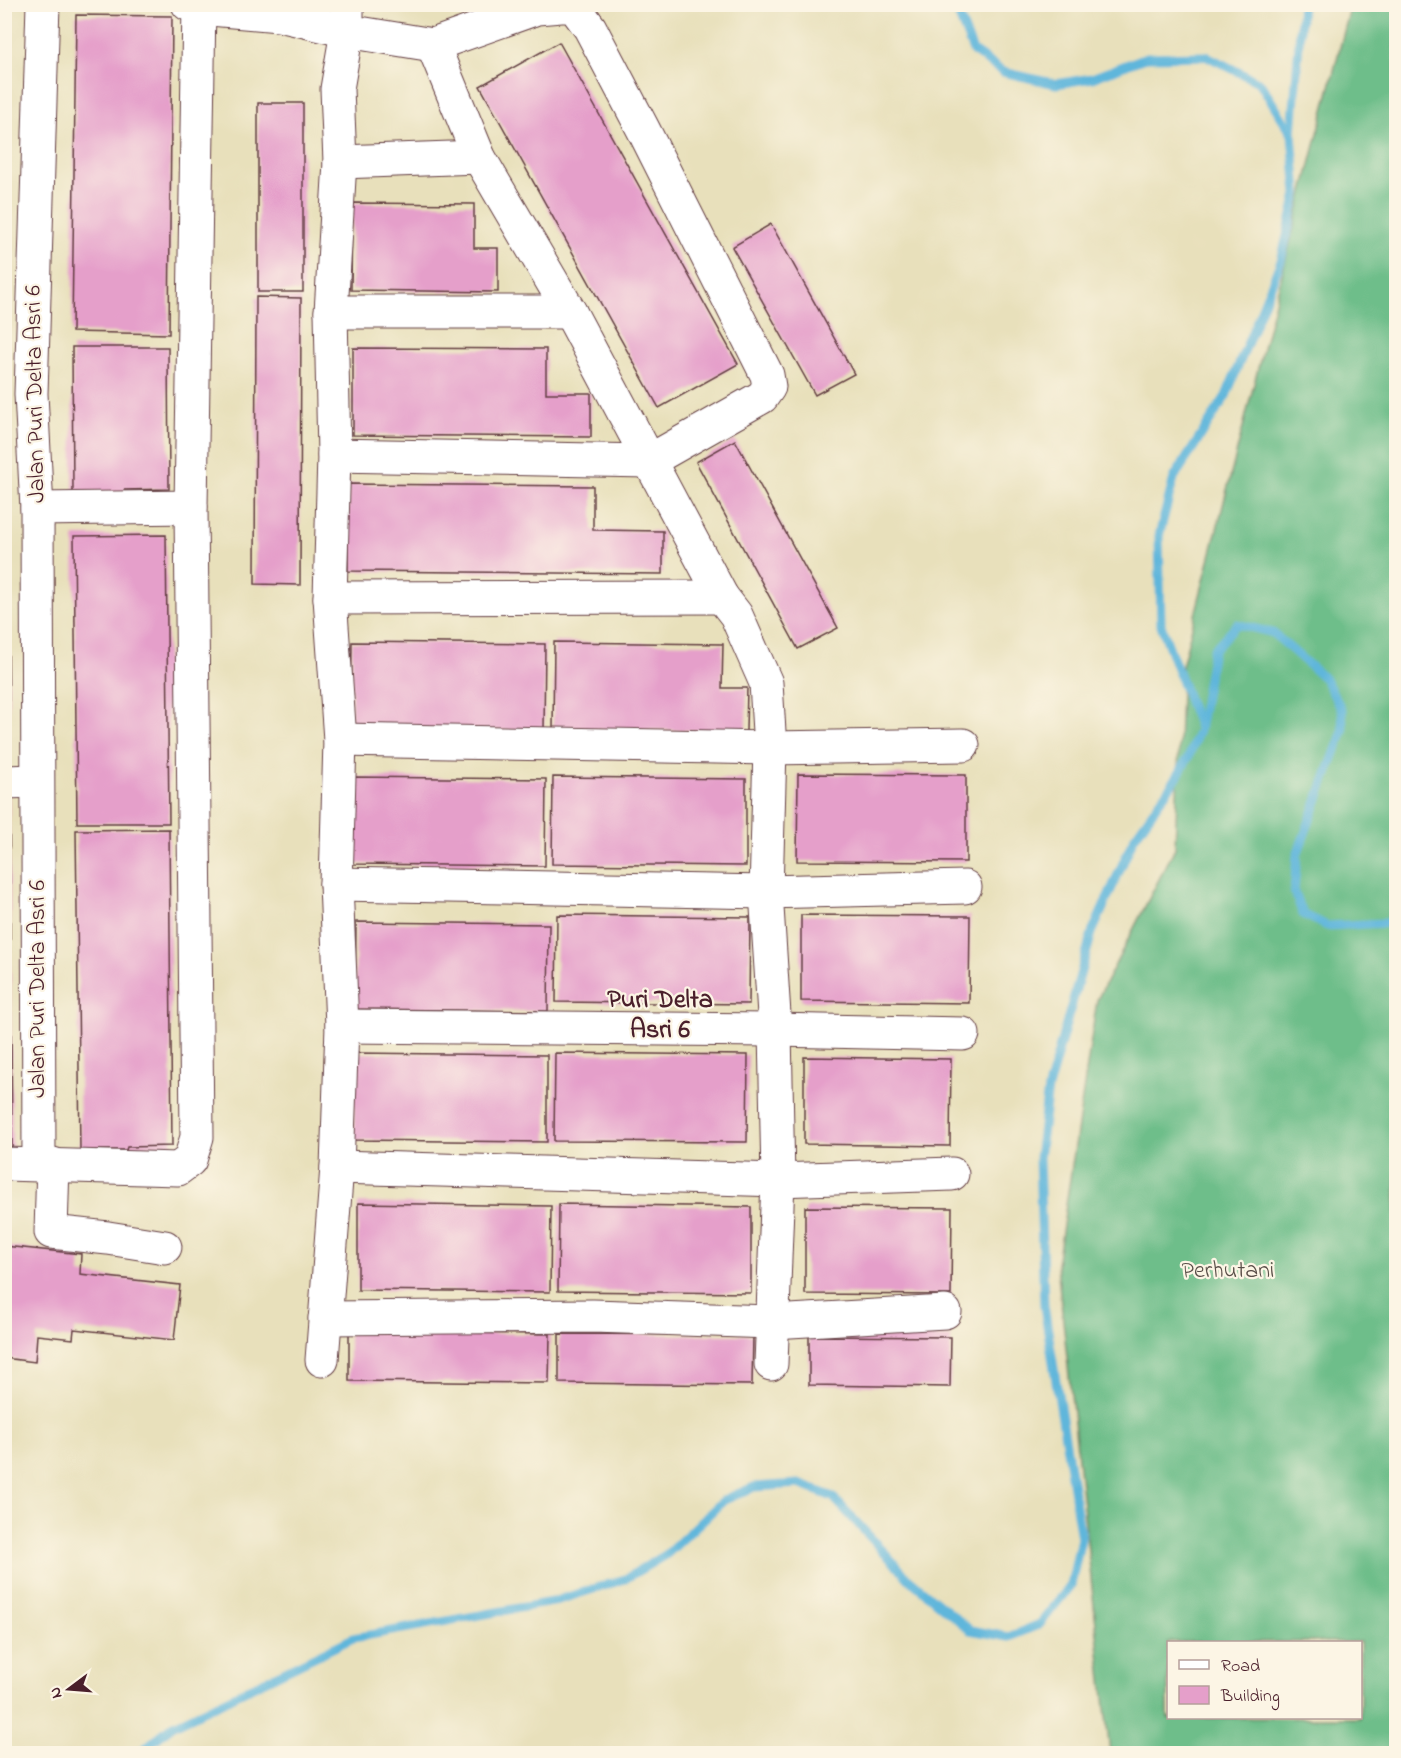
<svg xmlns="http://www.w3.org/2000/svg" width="1401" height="1758" viewBox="0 0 1401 1758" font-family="'Indie Flower',sans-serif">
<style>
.forest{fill:#6ebe8a;stroke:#5c6e5a;stroke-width:1.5;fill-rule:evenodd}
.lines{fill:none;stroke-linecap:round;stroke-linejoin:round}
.stream{stroke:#5eb6db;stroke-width:9}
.building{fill:#e59fca}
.minor-casing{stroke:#623c41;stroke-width:35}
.minor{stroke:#fff;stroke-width:33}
.labels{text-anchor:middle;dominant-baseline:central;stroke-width:4.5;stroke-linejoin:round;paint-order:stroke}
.street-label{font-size:24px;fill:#4a1f2b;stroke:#fcf5e5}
.park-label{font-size:24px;fill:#5a4f49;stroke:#fcf5e5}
.neighbourhood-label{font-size:26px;font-weight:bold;fill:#4a1f2b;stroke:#fcf5e5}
</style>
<rect width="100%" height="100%" fill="#fcf5e5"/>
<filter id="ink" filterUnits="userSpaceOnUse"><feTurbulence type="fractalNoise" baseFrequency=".0167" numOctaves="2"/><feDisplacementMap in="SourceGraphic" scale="12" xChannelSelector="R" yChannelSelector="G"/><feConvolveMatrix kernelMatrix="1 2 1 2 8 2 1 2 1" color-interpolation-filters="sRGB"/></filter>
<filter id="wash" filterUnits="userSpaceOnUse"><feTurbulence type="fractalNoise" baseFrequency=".008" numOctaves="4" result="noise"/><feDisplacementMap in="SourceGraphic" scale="24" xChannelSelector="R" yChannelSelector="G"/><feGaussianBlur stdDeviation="1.35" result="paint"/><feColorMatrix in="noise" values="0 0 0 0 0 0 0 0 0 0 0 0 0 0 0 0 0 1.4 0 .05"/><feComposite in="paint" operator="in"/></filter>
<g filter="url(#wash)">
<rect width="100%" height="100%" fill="#e8e0bb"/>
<path class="forest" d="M1351,4L1396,5V1753H1110L1057,1265L1097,1000L1175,848L1182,666ZM1168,1642H1360V1718H1168Z"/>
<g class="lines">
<g class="stream">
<path d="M954,4L973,51L1003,72L1056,84L1092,78L1147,57L1207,56L1260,83L1292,134L1297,194L1281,261L1226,396L1174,478L1159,536L1161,625L1199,728"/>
<path d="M1292,134L1302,4"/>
<path d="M138,1754L172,1726L353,1638L552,1602L625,1579L667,1554L724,1500L754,1487L799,1484L833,1497L908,1578L970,1630L1009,1637L1040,1624L1071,1585L1081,1538L1044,1306L1039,1158L1048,1088L1092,933L1134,838L1177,777L1189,756L1199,730L1213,650L1237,624L1273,633L1325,679L1342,710L1343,731L1297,855L1294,891L1303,914L1327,926L1386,923L1396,920"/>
</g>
</g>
<g id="blocks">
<g class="building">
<path d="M76,15L172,16L169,334L72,332Z"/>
<path d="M559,42L738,364L659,408L480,86Z"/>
<rect x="258" y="103" width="45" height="189"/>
<path d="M352,203L474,204V248H498V292L351,290Z"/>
<path d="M771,224L854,374L815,395L732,247Z"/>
<path d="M256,297L301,298L300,585L255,584Z"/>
<path d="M72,347H168L169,489L124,490V493H73Z"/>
<path d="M353,348L546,349V393H591V437L353,435Z"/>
<path d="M735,440L838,628L798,649L696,462Z"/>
<path d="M4,477H7L9,754H4Z"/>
<path d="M348,484L593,486V530L663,531V574L348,571Z"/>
<path d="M166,535L169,823H77L74,536Z"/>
<path d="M352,642L545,644L544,731L351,729Z"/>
<path d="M554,642L723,644L722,688H747L746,731L553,729Z"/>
<path d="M798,774L966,775V862L797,861Z"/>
<path d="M352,777L546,779L545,866L352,864Z"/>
<path d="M553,777L746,779V866L552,864Z"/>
<path d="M4,797H9L12,1147H4Z"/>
<path d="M169,829L172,1146L127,1147L126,1150H80L76,830Z"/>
<path d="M557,915L750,917L749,1004L556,1002Z"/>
<path d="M801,915L970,916L969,1003L801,1001Z"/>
<path d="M356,922L549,924L548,1011L355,1009Z"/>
<path d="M354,1053L547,1055V1142L354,1140Z"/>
<path d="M555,1053L748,1055L747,1142L554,1141Z"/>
<path d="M804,1057L951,1059L950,1146L804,1144Z"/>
<path d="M358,1203L551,1206L550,1292L358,1290Z"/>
<path d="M559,1204L751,1207V1293L558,1291Z"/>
<path d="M805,1207L952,1208L951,1295L805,1294Z"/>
<path d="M4,1246L81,1254L80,1274L180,1285L174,1340L74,1329L73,1339L37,1335L35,1362L4,1358Z"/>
<path d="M349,1332L550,1334L549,1383L349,1381Z"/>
<path d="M559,1334L753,1335L752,1385L559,1383Z"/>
<path d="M809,1336L951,1337L950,1387L809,1385Z"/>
</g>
</g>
</g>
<g filter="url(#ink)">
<use href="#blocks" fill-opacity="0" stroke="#623c41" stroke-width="1.5"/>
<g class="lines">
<defs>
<g id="minor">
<path d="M188,4L199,8L279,15L347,31L337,89L340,162L331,312L334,455L330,598L340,740L336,884L342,1026L337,1167L322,1360"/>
<path d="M433,45L479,157L570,312L722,597L736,615L766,683L770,748L766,892L775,1030L778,1180L771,1364"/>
<path d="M340,162L479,157"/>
<path d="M331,312H570"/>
<path d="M334,455L649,461L762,397L769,387L767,375L643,129L590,28L573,5L537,8L433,45L347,31V4"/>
<path d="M37,509L191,507L199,4"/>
<path d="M330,598L722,597"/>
<path d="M340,740L770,748L963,745"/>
<path d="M4,782L37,781"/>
<path d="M336,884L766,892L965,887"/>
<path d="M342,1026L775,1030L963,1034"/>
<path d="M4,1164L178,1169L190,1160L197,1137L191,507"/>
<path d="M39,1164L37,509L31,394L43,4"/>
<path d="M53,1164L51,1232L108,1238L165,1247"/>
<path d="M337,1167L778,1180L952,1174"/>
<path d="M325,1318L593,1316L773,1322L945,1312"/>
</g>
</defs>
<use href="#minor" class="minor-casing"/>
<use href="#minor" class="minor"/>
</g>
</g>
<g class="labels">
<g class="street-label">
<text transform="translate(36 394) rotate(-91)">Jalan Puri Delta Asri 6</text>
<text transform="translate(38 989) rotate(-90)">Jalan Puri Delta Asri 6</text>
</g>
<g class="park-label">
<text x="1228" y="1271">Perhutani</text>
</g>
<g class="neighbourhood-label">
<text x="660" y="1001">Puri Delta<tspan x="660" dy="30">Asri 6</tspan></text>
</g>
</g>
<rect width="1401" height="1758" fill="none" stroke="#fcf5e5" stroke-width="24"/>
<rect x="1167" y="1641" width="195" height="78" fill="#fcf5e5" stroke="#b59f9b" stroke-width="1.5"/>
<rect x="1179" y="1660" width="30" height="9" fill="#ffffff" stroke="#b59f9b" stroke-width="1.5"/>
<text x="1221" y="1671" font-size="18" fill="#4a1f2b">Road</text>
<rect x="1179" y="1686" width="30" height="18" fill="#e59fca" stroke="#b59f9b" stroke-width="1.5"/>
<text x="1221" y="1701" font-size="18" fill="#4a1f2b">Building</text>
<g transform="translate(69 1689) rotate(254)" stroke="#fcf5e5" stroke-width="4.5" paint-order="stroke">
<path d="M0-4.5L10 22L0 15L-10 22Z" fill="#4a1f2b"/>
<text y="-9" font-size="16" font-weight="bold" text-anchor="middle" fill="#4a1f2b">N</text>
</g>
</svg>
